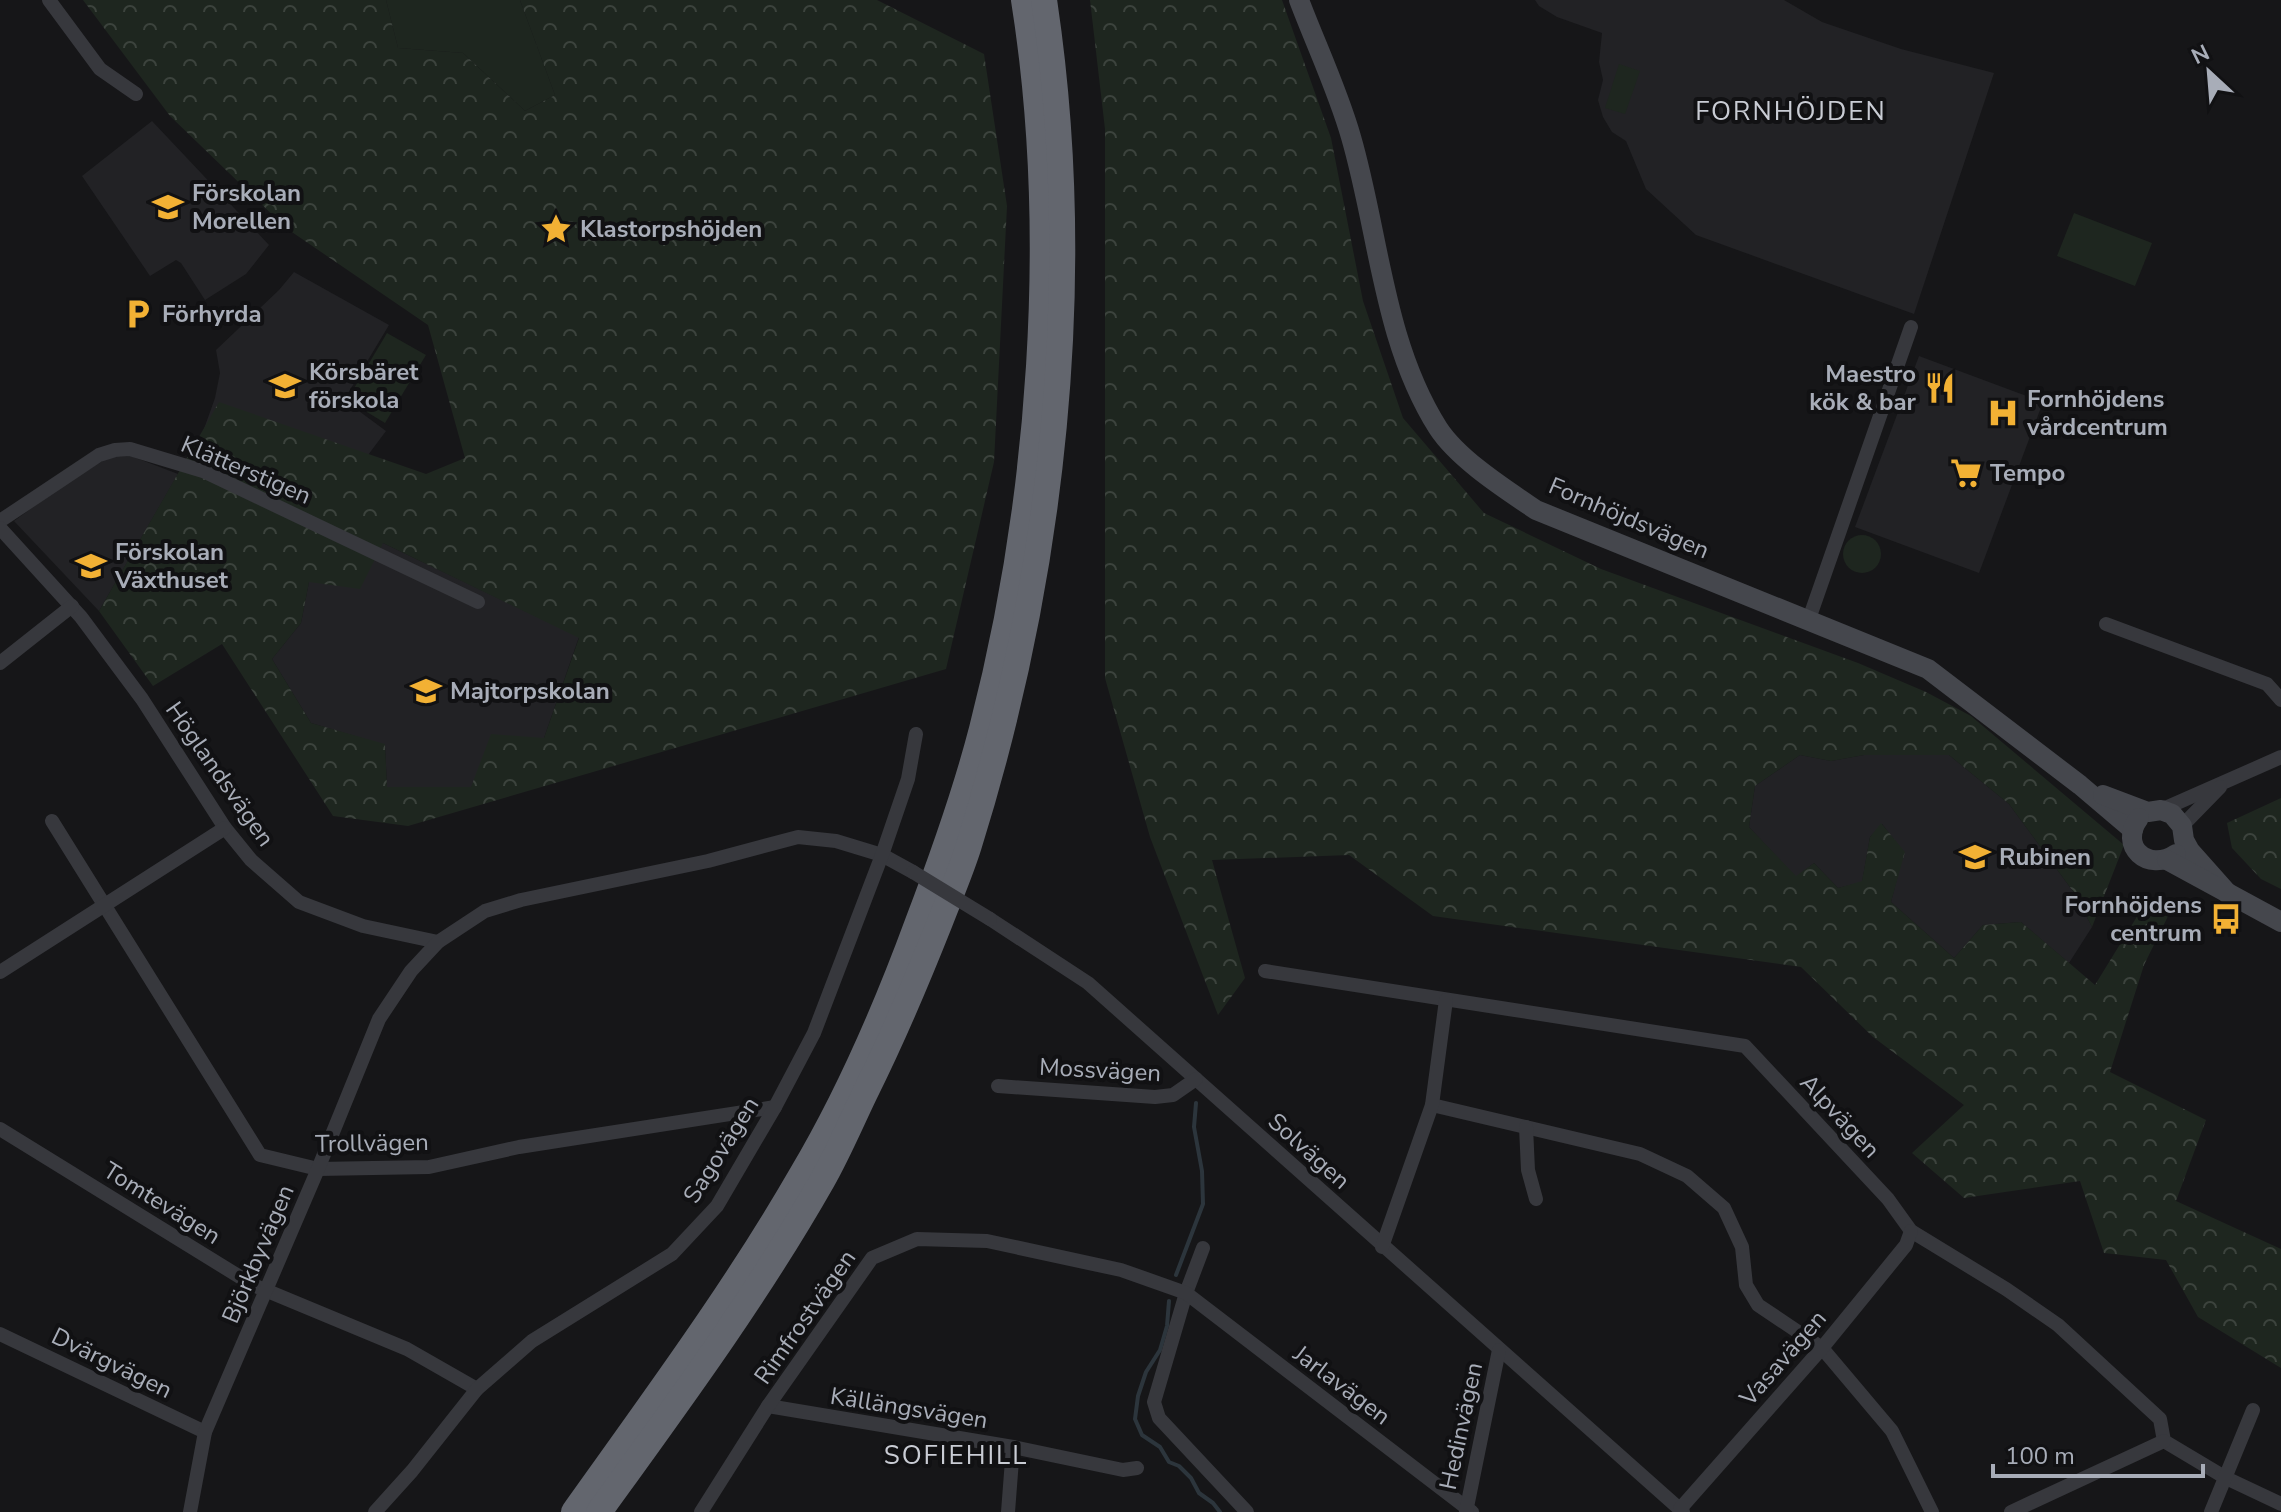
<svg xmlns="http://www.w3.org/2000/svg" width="2281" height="1512" viewBox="0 0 2281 1512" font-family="'Nunito Sans',sans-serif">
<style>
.built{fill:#222225}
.green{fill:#1e261f}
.forest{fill:url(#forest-crowns);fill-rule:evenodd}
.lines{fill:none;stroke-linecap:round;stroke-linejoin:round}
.stream{stroke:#2c353c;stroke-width:4}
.street{stroke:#37383d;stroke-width:14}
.secondary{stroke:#45474d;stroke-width:20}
.highway{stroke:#63666e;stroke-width:26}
.street-bridge{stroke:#37383d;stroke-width:14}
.labels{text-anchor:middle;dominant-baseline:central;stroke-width:8;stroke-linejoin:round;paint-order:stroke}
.poi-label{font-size:24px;font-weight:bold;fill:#a8adb8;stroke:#111113;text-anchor:start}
.street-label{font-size:24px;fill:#a8adb8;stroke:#111113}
.neighbourhood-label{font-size:26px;letter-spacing:2px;fill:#c9ccd4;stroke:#111113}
</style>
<defs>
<pattern id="forest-crowns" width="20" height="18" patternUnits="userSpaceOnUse" patternTransform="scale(2)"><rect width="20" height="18" fill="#1e261f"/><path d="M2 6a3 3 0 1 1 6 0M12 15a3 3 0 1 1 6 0" fill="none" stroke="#3c433d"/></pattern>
</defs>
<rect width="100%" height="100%" fill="#161618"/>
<g class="built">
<path d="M1535,0H1784L1822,22L1901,49L1994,73L1914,314L1696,235L1646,189L1626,141L1612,132L1603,117L1598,100L1603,80L1599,62L1602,33L1557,17L1539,6Z"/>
<path d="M152,121L269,245L246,274L205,300L181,263L176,260L150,276L82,176Z"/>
<path d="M294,272L389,325L344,400L386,431L324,514L195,454L215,398L220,373L216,350L279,290Z"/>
<path d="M1919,356L2043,402L1979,573L1855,527Z"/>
<path d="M131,456L178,474L99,611L14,521L55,491L109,457Z"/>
<path d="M383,543L579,637L544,738L471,787H387L385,745L311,723L272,659L301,623L309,582Z"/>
<path d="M1800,755L1831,761L1864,755H1949L2009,804L2075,894L2092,927L2069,963L2021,922L1983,925L1954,958L1891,902L1904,852L1882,824L1870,837L1862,882L1838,888L1814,863L1796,877L1749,827L1755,786Z"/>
</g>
<g class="green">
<path d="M386,0H520L555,95L525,111L463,53L398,48Z"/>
<path d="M1619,64L1640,71L1625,114L1605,108Z"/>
<path d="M2074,213L2152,243L2135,286L2057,256Z"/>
<path d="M387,333L426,355L385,423L347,400Z"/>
<circle cx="1862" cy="554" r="19"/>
</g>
<g class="forest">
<path d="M83,0H386L398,48L463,53L525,111L555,95L520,0H877L984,54L1007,206L994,462L946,669L408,826L333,816L222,644L153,686L99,611L219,402L426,474L465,458L428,325L286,228L170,116ZM383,543L579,638L544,738L491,734L471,787H387L385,744L311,723L272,659L301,623L309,582L360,589Z"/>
<path d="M1090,0H1282L1331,138L1363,301L1403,418L1484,513L1601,569L1858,663L1926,692L1971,716L2124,845L2092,927L2075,894L2009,804L1949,755H1864L1831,761L1800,755L1755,786L1749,827L1796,876L1814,863L1838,888L1862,881L1870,837L1881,823L1905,852L1891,902L1954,958L1983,925L2021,922L2095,985L2149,897L2172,908L2144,965L2110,1072L2206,1120L2176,1201L2281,1249V1368L2198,1317L2166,1260L2104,1253L2080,1181L1964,1198L1912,1153L1964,1105L1873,1037L1801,967L1433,916L1349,855L1212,860L1245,978L1218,1015L1150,837L1105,678V129Z"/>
<path d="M2281,798V889L2261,879L2232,848L2227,823Z"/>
</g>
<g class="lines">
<g class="stream">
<path d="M1176,1275L1203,1204L1202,1171L1194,1127L1196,1103"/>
<path d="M1169,1301L1167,1326L1160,1350L1146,1372L1138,1396L1135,1419L1142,1435L1160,1447L1169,1462L1179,1466L1191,1478L1199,1493L1213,1503L1220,1512"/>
</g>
<g class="street">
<path d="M49,0L100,69L136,94"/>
<path d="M0,521L99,455L115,450L130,449L203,471L478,602"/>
<path d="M0,528L81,617L142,699L225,828L251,860L299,902L363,926L438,942"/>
<path d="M1809,619L1911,327"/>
<path d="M2106,624L2267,684L2281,700"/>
<path d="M0,663L72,606"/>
<path d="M2161,810L2281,757"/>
<path d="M52,821L260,1155L318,1169L429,1167L519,1147L775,1107"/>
<path d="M2182,826L2220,787"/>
<path d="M990,919L1088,983L1683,1512"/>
<path d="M1265,971L1745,1046L1888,1199L1911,1231L2006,1289L2058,1325L2160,1419L2164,1441L2226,1478L2281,1504"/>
<path d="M0,972L225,828"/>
<path d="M998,1086L1155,1097L1173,1095L1196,1079"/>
<path d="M1432,1105L1640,1154L1687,1176L1724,1208L1742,1247L1746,1285L1758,1305L1822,1348L1892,1431L1932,1512"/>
<path d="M1526,1127L1528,1170L1536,1199"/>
<path d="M0,1129L253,1285L407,1349L477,1389"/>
<path d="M1382,1247L1432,1105L1446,1000"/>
<path d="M1203,1248L1186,1293L1154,1402L1159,1418L1247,1512"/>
<path d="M0,1334L205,1432"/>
<path d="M768,1406L1013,1447L1123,1470L1137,1468"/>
<path d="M1680,1509L1822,1348L1906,1245L1911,1231"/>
<path d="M190,1512L205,1432L318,1169L379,1019L411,971L438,942L485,911L521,900L708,861L798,837L836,841L882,855L913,872"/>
<path d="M375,1512L412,1471L477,1389L532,1341L672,1254L717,1206L775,1107L814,1033L882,855L908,779L916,734"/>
<path d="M701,1512L768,1406L872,1258L917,1239L987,1241L1121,1270L1186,1293L1472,1512"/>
<path d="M1008,1512L1013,1447"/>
<path d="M1466,1512L1499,1350"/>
<path d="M2011,1512L2164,1441"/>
<path d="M2211,1512L2253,1410"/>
</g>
<g class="secondary">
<path d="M1299,0C1316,45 1338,91 1351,137C1379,233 1383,341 1438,428C1458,459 1505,489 1536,510L1928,669L2080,785L2133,830"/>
<path d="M2103,795L2148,812L2161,810L2172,814L2182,826L2184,840L2190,851L2230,896"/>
<path d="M2139,818C2118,846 2148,873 2176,854"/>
<path d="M2167,860L2281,922"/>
</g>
<g class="highway">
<path d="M574,1512C653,1401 734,1292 802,1174C849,1095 886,1009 918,922C942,859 965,795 982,729C1041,501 1061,233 1024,0"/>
<path d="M599,1512C677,1404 756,1297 822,1181C838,1153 851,1122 865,1093C893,1037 917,980 940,922C950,896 961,871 969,845C1053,576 1086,280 1044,0"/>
</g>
<path class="street-bridge" d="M913,872L990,919"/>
</g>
<defs>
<symbol id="school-bare" viewBox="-9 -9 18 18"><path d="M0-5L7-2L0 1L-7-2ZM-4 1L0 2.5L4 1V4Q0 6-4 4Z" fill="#f2b134" stroke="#111113" stroke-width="2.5" paint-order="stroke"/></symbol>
<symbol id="sight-bare" viewBox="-9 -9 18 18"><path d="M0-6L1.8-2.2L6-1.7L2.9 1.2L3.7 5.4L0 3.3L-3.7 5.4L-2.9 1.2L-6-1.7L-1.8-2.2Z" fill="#f2b134" stroke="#111113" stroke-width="2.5" paint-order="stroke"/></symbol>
<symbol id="parking-bare" viewBox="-9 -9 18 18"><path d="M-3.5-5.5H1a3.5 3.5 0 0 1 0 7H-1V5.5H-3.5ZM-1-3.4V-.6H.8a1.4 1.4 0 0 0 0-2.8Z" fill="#f2b134" stroke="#111113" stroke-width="2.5" paint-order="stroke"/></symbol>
<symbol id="restaurant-bare" viewBox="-9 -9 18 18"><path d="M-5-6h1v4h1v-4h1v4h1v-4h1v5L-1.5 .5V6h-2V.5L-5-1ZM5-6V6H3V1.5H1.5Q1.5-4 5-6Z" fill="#f2b134" stroke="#111113" stroke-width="2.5" paint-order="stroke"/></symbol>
<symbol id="hospital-bare" viewBox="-9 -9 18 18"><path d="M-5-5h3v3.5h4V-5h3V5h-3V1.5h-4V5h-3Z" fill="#f2b134" stroke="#111113" stroke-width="2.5" paint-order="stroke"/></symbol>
<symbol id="supermarket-bare" viewBox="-9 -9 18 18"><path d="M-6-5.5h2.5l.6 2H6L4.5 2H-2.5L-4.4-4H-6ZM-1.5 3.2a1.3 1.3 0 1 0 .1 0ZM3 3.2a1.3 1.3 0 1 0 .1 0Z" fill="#f2b134" stroke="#111113" stroke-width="2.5" paint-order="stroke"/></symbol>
<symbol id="bus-bare" viewBox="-9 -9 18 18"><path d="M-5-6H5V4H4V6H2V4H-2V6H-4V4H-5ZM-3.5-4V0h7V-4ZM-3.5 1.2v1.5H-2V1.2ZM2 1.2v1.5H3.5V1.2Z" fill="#f2b134" stroke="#111113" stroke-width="2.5" paint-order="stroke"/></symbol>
</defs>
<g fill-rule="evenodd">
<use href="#school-bare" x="146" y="185" width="44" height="44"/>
<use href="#sight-bare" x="534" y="207" width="44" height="44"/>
<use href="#parking-bare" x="116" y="292" width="44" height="44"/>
<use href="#school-bare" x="263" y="364" width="44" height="44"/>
<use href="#restaurant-bare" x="1918" y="366" width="44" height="44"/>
<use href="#hospital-bare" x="1981" y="391" width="44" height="44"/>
<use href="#supermarket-bare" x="1944" y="451" width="44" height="44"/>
<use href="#school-bare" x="69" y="544" width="44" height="44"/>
<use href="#school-bare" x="404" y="669" width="44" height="44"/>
<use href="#school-bare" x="1953" y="835" width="44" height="44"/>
<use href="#bus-bare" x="2204" y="897" width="44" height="44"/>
</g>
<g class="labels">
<g class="poi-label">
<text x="192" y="193">Förskolan<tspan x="192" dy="28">Morellen</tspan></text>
<text x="580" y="229">Klastorpshöjden</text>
<text x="162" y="314">Förhyrda</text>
<text x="309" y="372">Körsbäret<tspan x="309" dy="28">förskola</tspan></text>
<text x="1916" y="374" text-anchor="end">Maestro<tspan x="1916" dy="28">kök &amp; bar</tspan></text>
<text x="2027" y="399">Fornhöjdens<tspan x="2027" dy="28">vårdcentrum</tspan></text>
<text x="1990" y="473">Tempo</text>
<text x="115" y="552">Förskolan<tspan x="115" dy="28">Växthuset</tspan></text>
<text x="450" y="691">Majtorpskolan</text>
<text x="1999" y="857">Rubinen</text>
<text x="2202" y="905" text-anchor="end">Fornhöjdens<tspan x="2202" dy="28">centrum</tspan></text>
</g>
<g class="street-label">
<text transform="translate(246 470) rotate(23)">Klätterstigen</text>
<text transform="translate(1629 518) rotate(23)">Fornhöjdsvägen</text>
<text transform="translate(220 774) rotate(55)">Höglandsvägen</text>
<text transform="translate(1100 1070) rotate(3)">Mossvägen</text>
<text transform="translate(1840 1116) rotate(47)">Alpvägen</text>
<text transform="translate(372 1143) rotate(-1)">Trollvägen</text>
<text transform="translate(721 1150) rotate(-58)">Sagovägen</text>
<text transform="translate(1309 1151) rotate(42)">Solvägen</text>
<text transform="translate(162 1203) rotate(32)">Tomtevägen</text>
<text transform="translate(258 1254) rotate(-67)">Björkbyvägen</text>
<text transform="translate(805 1317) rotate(-55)">Rimfrostvägen</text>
<text transform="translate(1783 1358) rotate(-49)">Vasavägen</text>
<text transform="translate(112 1363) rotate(26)">Dvärgvägen</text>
<text transform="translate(1342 1385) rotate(37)">Jarlavägen</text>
<text transform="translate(909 1408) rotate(9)">Källängsvägen</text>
<text transform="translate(1461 1426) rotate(-78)">Hedinvägen</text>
</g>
<g class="neighbourhood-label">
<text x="1791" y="111">FORNHÖJDEN</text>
<text x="956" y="1455">SOFIEHILL</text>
</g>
</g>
<g transform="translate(2209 72) rotate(334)" stroke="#111113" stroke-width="6" paint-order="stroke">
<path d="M0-6L14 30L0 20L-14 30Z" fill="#a8adb8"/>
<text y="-12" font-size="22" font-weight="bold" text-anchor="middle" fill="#a8adb8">N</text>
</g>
<path d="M1993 1464v12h210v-12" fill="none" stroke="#a8adb8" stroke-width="4"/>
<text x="2005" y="1464" font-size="24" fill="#a8adb8" stroke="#111113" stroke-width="6" paint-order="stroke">100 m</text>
</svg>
